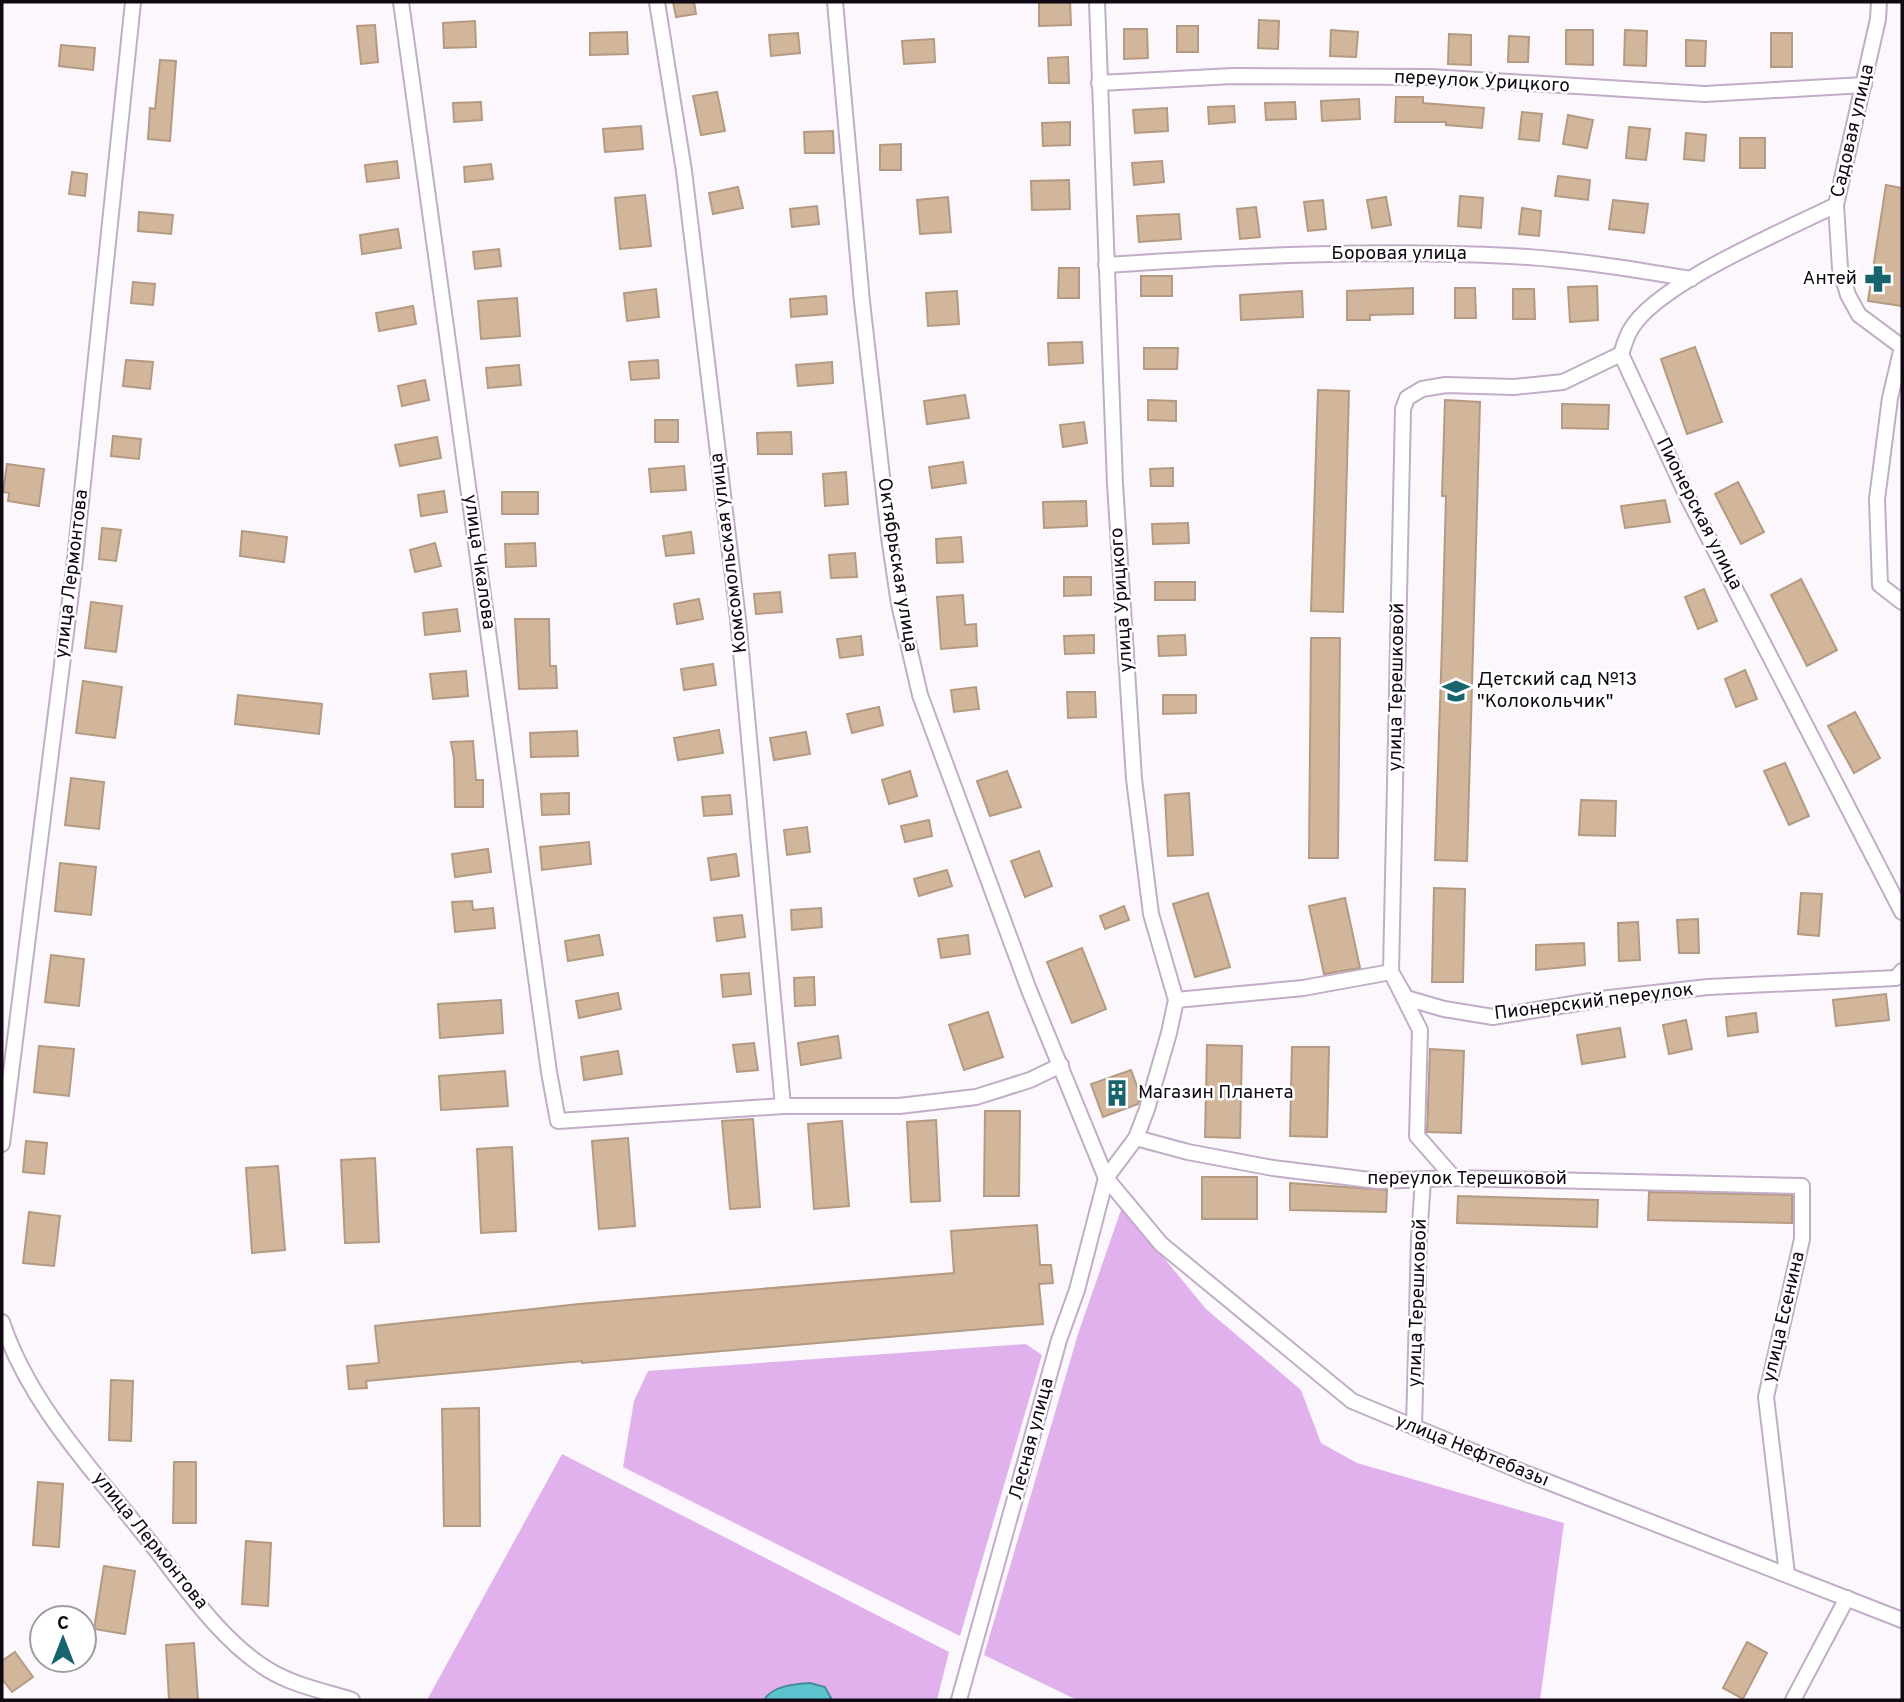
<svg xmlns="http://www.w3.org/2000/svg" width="1904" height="1702" viewBox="0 0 1904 1702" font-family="Overpass,sans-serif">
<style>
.forest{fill:#e0b1ed}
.water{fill:#5cc4ce;stroke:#458c96;stroke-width:2}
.building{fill:#d1b69c;stroke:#b49a80;stroke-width:2}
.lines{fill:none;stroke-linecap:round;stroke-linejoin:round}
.minor-casing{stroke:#c2acc8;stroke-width:18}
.minor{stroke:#fff;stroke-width:14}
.labels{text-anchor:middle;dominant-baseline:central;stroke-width:5;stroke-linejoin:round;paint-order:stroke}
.street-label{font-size:19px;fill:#100812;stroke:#fff}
.poi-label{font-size:19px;fill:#100812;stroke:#fff;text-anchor:start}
</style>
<rect width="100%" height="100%" fill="#fcf7fd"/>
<g class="forest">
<path d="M1122,1207L1206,1309L1301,1390L1321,1443L1357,1463L1564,1523L1540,1700H1077L984,1655L1078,1334Z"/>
<path d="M1026,1344L1042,1355L960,1636L623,1467L634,1401L648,1371Z"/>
<path d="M562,1454L949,1652L937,1700H427Z"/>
</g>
<path class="water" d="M810,1683L825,1687L832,1700H764C772,1686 794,1684 810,1683Z"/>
<g class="building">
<path d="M673,2H694L696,14L676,17Z"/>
<path d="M1039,2H1070L1071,25L1039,26Z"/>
<path d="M1259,20L1279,21L1278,49L1258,48Z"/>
<path d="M475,21L476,47L444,48L443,23Z"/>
<path d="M375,25L378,62L361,64L357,26Z"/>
<rect x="1177" y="26" width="21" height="26"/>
<path d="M1124,29H1147L1148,58L1124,59Z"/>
<path d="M1331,30L1358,32L1356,57L1330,56Z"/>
<path d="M1566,30H1593V65L1566,64Z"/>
<path d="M1625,30L1647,31L1646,66L1624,65Z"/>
<path d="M627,32L628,54L590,55V33Z"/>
<path d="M798,33L800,53L771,56L769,35Z"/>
<rect x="1771" y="33" width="21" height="34"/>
<path d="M1449,34L1471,35V65L1448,64Z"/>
<path d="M1509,36L1529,37L1528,62H1508Z"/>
<path d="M934,39L935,62L904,64L902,41Z"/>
<path d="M1686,40L1706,41L1705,66H1686Z"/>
<path d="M61,45L95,48L93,70L59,66Z"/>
<path d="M1068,57L1069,83H1049L1048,58Z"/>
<path d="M160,60L176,61L170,141L148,139L150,108L155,109Z"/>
<path d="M717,92L725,131L701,135L693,96Z"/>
<path d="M1396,97H1423V103L1484,108L1482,128L1446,125V122H1395Z"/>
<path d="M1359,99L1360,119L1322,121L1321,101Z"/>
<path d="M481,102L482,120L454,122L453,103Z"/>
<path d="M1295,102L1296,119L1266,120L1265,103Z"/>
<path d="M1234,106L1235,122L1209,124L1208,107Z"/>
<path d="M1167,108L1168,131L1135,133L1133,110Z"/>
<path d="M1522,112L1542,114L1539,141L1519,139Z"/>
<path d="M1568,115L1593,120L1587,148L1563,144Z"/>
<path d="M1070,122V145L1043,146L1042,123Z"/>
<path d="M641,126L643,149L605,152L603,129Z"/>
<path d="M1629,127L1650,129L1646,160L1626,158Z"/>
<path d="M833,131L834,153H805L804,132Z"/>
<path d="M1686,133L1706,135L1704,161L1684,159Z"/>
<rect x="1740" y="138" width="25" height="30"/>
<path d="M901,144V170H880V145Z"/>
<path d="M397,161L399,178L367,182L365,165Z"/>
<path d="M1162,161L1164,182L1134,185L1132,163Z"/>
<path d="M491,164L493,179L465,182L464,167Z"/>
<path d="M72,172L87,174L85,196L69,194Z"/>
<path d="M1558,176L1590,180L1588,200L1555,196Z"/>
<path d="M1069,180L1070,209L1032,210L1031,181Z"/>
<path d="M1886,185L1902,188V306L1868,301Z"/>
<path d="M738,187L743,208L713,214L709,193Z"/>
<path d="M645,195L651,246L620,249L615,198Z"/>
<path d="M1460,196L1483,198L1481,228L1458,226Z"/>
<path d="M948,197L951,232L920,234L917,200Z"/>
<path d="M1386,197L1391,225L1372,228L1367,200Z"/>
<path d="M1323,200L1326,229L1308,231L1304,202Z"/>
<path d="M1613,200L1648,204L1644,233L1609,229Z"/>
<path d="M817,206L819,224L792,227L790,209Z"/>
<path d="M1256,207L1260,237L1240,239L1237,209Z"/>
<path d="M1522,208L1541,211L1539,236L1519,234Z"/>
<path d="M139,212L173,215L171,234L138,231Z"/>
<path d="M1179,214L1181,239L1139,242L1137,216Z"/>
<path d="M398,229L401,248L362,254L360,235Z"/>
<path d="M499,249L501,266L475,269L473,252Z"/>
<path d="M1059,268H1079V298H1058Z"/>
<rect x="1141" y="276" width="31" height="20"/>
<path d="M133,282L155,284L153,305L131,303Z"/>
<path d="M1597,286L1598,320L1570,322L1568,287Z"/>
<path d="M1413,288V314L1370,315V320H1347V291Z"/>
<path d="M1455,288H1475L1476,318H1455Z"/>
<path d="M656,289L659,317L627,321L624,293Z"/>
<path d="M1513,289H1534L1535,319H1513Z"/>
<path d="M957,291L959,324L928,326L926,293Z"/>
<path d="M1302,291L1303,317L1241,320L1240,295Z"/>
<path d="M826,296L827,314L791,317L790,299Z"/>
<path d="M517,298L520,336L481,339L478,301Z"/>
<path d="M413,306L416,324L379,331L376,313Z"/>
<path d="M1082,342L1083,363L1049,365L1048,343Z"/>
<path d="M1695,347L1722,422L1687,434L1661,359Z"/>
<path d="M1144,348H1178L1177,369H1144Z"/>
<path d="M126,360L153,362L150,389L123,386Z"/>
<path d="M658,360L659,378L631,380L629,362Z"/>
<path d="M832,362L833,383L798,386L796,365Z"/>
<path d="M519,365L521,385L488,388L486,368Z"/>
<path d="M425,380L429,400L402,406L398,386Z"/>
<path d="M1318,390L1349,391L1343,612L1311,611Z"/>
<path d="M965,395L969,418L927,424L924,401Z"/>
<path d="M1148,400L1176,401V421L1148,420Z"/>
<path d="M1445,400L1480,402L1467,861L1435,860L1442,643L1446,496H1442Z"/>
<path d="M1562,404L1609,405L1608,429L1562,428Z"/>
<rect x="655" y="420" width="23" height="22"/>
<path d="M1084,422L1087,443L1063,447L1060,425Z"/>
<path d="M791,432L792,454H758L757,433Z"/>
<path d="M113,436L141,439L139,459L111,456Z"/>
<path d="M437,437L441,458L400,466L395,445Z"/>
<path d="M963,462L966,483L932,488L929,467Z"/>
<path d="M7,464L44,469L39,506L8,501L9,493L3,492Z"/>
<path d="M684,466L686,490L651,492L649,469Z"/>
<path d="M1173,468V486H1151L1150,469Z"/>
<path d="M846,472L848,504L825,506L823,474Z"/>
<path d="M1738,482L1764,532L1741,544L1715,494Z"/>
<path d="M444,491L447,512L421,516L418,495Z"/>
<rect x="502" y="492" width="36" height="22"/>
<path d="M1665,500L1670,522L1625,528L1621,506Z"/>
<path d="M1086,501L1087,526L1044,528L1043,502Z"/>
<path d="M1188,523L1189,543L1153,544L1152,524Z"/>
<path d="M102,528L121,530L116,561L99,559Z"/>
<path d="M242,531L287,537L284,562L240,556Z"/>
<path d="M691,532L694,553L666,556L663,536Z"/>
<path d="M961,537L963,562L937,563L936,539Z"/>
<path d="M435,543L441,566L415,572L410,550Z"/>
<path d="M535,543L536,566L506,567L505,544Z"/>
<path d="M855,553L857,577L831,578L829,555Z"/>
<path d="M1064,577H1091V595L1064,596Z"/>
<path d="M1801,579L1837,650L1807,666L1771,595Z"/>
<rect x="1155" y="582" width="40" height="18"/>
<path d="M1704,589L1717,621L1698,629L1685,597Z"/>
<path d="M780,592L782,612L756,614L754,594Z"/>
<path d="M963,595L965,625L976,624L977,646L941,649L937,597Z"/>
<path d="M699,599L703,619L677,624L674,604Z"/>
<path d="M91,602L122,606L116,652L85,648Z"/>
<path d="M457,609L460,631L425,635L423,613Z"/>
<path d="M515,619H549L550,666H556L557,688L519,689Z"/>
<path d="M1094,635V653L1065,654L1064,636Z"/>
<path d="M1185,635L1186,655L1159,656L1158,636Z"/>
<path d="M861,636L863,655L840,658L837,639Z"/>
<path d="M1311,638H1340L1338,858H1309Z"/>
<path d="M713,664L716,685L684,690L681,669Z"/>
<path d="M1745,670L1757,699L1736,707L1725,679Z"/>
<path d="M466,671L468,696L433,699L430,674Z"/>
<path d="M83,681L122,687L115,738L76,733Z"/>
<path d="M976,687L979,709L954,712L951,690Z"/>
<path d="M1067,692H1095L1096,717L1068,718Z"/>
<path d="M238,695L322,704L319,734L235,724Z"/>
<path d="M1163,695H1196V713L1163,714Z"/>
<path d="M879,707L883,725L852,733L847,714Z"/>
<path d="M1855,712L1880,758L1854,773L1828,726Z"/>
<path d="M719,730L723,753L678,760L674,738Z"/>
<path d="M577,731L578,756L531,757L530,733Z"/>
<path d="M806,732L810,754L774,760L770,738Z"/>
<path d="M473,741L476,780H483V807H455L454,758L451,742Z"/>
<path d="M1785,763L1809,816L1789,825L1764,771Z"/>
<path d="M910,771L917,796L889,804L882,780Z"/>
<path d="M1007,771L1021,807L990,816L977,781Z"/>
<path d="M71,778L104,782L99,829L65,825Z"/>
<path d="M569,793V814L542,815L541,794Z"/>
<path d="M1189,793L1193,855L1168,856L1165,795Z"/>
<path d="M730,795L732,814L704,816L702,797Z"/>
<path d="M1581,800L1616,801L1615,836L1579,835Z"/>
<path d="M929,820L932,836L905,842L901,826Z"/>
<path d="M807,827L810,852L787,855L784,830Z"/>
<path d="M589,842L591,864L542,870L540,847Z"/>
<path d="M488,849L491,872L455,877L452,854Z"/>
<path d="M1039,851L1052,886L1025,897L1011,861Z"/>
<path d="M736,854L739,876L711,880L708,858Z"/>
<path d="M60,863L96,867L91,915L55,911Z"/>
<path d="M947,870L952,886L919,896L914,879Z"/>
<path d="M1434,888L1465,889L1463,982H1432Z"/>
<path d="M1208,893L1230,967L1195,977L1173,904Z"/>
<path d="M1801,893L1822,894L1819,936L1798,934Z"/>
<path d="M1345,898L1360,968L1324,974L1309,906Z"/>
<path d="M472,901L473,910L493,908L495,928L455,932L452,902Z"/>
<path d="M1124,906L1129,920L1105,929L1100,916Z"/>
<path d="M821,908L822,927L792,930L791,910Z"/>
<path d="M742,915L745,937L717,941L714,918Z"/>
<path d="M1698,919L1699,953H1679L1677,920Z"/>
<path d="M1638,922L1640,960L1619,961L1618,923Z"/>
<path d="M599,935L603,955L568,961L565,941Z"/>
<path d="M968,935L970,954L941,958L938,939Z"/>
<path d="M1584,943L1585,965L1536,970V945Z"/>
<path d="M1082,948L1106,1009L1072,1023L1047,962Z"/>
<path d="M51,955L84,959L79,1006L45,1002Z"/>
<path d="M749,973L751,994L723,997L721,975Z"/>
<path d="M814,977L815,1005L795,1006L794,978Z"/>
<path d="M618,993L621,1009L579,1018L576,1001Z"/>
<path d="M1886,994L1889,1020L1836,1026L1833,1000Z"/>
<path d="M501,1000L503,1033L440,1038L438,1004Z"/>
<path d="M988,1012L1003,1057L964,1070L949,1025Z"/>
<path d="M1756,1013L1758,1032L1728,1036L1726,1017Z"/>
<path d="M1686,1020L1692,1049L1669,1054L1663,1025Z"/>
<path d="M1620,1028L1625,1057L1582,1064L1577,1035Z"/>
<path d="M838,1036L841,1058L801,1065L798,1043Z"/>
<path d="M754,1043L758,1070L737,1072L733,1045Z"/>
<path d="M1207,1045L1242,1046L1240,1138L1205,1137Z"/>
<path d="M39,1046L74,1049L69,1096L34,1092Z"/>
<path d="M1292,1047H1329L1327,1137L1290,1136Z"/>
<path d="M1430,1049L1464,1051L1461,1133L1427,1132Z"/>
<path d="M618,1051L622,1074L584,1080L581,1057Z"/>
<path d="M1131,1070L1141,1097L1138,1104L1103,1117L1091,1084Z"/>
<path d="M505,1071L508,1106L441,1110L439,1076Z"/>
<path d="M985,1111H1020L1019,1196H984Z"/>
<path d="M753,1119L760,1207L730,1209L722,1121Z"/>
<path d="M936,1120L940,1201L911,1202L907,1122Z"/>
<path d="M842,1121L849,1206L814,1209L808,1124Z"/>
<path d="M628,1138L635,1226L599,1229L592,1141Z"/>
<path d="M26,1141L47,1143L44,1174L23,1172Z"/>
<path d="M512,1147L516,1231L481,1233L477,1149Z"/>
<path d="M375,1158L379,1242L345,1243L341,1160Z"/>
<path d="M278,1166L285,1250L252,1253L246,1168Z"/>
<rect x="1202" y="1177" width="55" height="42"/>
<path d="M1290,1183L1387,1190L1386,1212L1290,1210Z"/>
<path d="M1649,1192L1792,1195V1223L1648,1220Z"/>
<path d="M1458,1196L1598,1200L1597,1227L1457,1223Z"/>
<path d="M29,1212L60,1216L54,1266L23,1263Z"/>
<path d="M1037,1225L1040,1265H1051L1053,1283L1039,1284L1043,1324L582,1363V1361L366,1381L367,1388L349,1389L347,1366L379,1363L375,1326L579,1304L954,1273L951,1231Z"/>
<path d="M111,1380L133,1381L131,1441L109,1440Z"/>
<path d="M479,1408L480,1526H444L442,1409Z"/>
<path d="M174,1462H196V1523H173Z"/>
<path d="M38,1482L63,1484L59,1547L33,1545Z"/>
<path d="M246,1541L271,1543L268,1606L242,1604Z"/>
<path d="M104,1566L135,1571L125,1634L94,1629Z"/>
<path d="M1747,1642L1767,1653L1743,1699L1723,1688Z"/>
<path d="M194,1643L198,1700H169L166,1645Z"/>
<path d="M15,1652L33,1677L12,1692L2,1679V1661Z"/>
</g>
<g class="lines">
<defs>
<g id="minor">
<path d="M401,2L549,1072L558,1121L783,1106H899L976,1097L1030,1080L1061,1065"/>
<path d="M657,2L684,171L738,619L783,1106"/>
<path d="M835,2L862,302L889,537L899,604L920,695L1029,990L1106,1178L1161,1244L1352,1401L1525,1473L1902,1620"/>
<path d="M1879,2L1878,19L1836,205L1840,268L1848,295L1859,315L1902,347L1890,398L1877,499L1880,585L1902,602"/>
<path d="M1099,83L1233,76L1431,77L1705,94L1864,85"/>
<path d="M1836,205C1786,230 1658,283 1631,329C1626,337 1624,346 1621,354L1686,494L1902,912"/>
<path d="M1106,265C1241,256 1376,249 1511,256C1571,259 1632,269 1691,279"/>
<path d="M1176,1000L1303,988L1391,972L1406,998L1444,1009L1493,1017L1609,998L1708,987L1896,978L1902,971"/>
<path d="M1136,1138L1188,1152L1273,1168L1378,1181L1454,1178L1802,1186V1239L1766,1397L1787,1574"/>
<path d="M2,1144L74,569L133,2"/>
<path d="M1454,1178L1417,1136L1420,1030L1391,972L1403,409L1407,398L1422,389L1446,385L1514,387L1563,382L1621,354"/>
<path d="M2,1322C30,1406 95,1472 149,1541C184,1585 219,1639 267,1669C292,1685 324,1691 352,1700"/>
<path d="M1414,1427L1419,1238L1423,1180"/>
<path d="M959,1700L1059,1340L1077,1290L1106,1178L1136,1138L1147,1109L1169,1033L1176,1000L1151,914L1134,779L1115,484L1097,2"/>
<path d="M1793,1700L1847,1598"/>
</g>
</defs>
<use href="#minor" class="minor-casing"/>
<use href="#minor" class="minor"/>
</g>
<defs>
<symbol id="pharmacy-bare" viewBox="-9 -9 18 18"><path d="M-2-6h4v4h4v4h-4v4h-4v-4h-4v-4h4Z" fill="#17646e" stroke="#fff" stroke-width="2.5" paint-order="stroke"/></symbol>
<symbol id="school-bare" viewBox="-9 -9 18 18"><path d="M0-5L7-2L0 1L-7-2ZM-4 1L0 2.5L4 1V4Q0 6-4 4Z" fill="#17646e" stroke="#fff" stroke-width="2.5" paint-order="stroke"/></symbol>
<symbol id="building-bare" viewBox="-9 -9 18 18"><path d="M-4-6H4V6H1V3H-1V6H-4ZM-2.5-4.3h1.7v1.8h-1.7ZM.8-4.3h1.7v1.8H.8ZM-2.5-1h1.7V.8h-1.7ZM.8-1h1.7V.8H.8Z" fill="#17646e" stroke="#fff" stroke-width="2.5" paint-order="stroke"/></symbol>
</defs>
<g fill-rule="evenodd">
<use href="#pharmacy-bare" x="1859" y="260" width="38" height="38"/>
<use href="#school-bare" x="1437" y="672" width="38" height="38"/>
<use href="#building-bare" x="1098" y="1074" width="38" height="38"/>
</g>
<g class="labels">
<g class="street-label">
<text transform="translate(1482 82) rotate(3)">переулок Урицкого</text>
<text transform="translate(1853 131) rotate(-77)">Садовая улица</text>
<text x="1399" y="254">Боровая улица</text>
<text transform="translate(1699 514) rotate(63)">Пионерская улица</text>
<text transform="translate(729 553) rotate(-97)">Комсомольская улица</text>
<text transform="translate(479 562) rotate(82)">улица Чкалова</text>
<text transform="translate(897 565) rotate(81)">Октябрьская улица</text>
<text transform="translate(72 574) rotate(-83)">улица Лермонтова</text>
<text transform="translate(1122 600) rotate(-94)">улица Урицкого</text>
<text transform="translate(1397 687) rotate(-89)">улица Терешковой</text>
<text transform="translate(1594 1002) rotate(-7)">Пионерский переулок</text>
<text x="1467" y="1179">переулок Терешковой</text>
<text transform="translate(1418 1303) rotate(-88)">улица Терешковой</text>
<text transform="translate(1784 1317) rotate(-77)">улица Есенина</text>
<text transform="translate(1032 1439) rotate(-75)">Лесная улица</text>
<text transform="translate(1472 1451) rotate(22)">улица Нефтебазы</text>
<text transform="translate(150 1541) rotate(51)">улица Лермонтова</text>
</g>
<g class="poi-label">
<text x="1857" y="279" text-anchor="end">Антей</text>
<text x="1477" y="680">Детский сад №13<tspan x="1477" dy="22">"Колокольчик"</tspan></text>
<text x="1138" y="1093">Магазин Планета</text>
</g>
</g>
<rect width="1904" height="1702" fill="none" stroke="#100812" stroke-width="7"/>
<g transform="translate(63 1639)"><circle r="33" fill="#ffffff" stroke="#9f9ca0" stroke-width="2"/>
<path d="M0-5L12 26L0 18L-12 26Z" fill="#17646e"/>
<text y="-10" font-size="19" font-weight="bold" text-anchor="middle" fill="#100812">С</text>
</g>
</svg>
